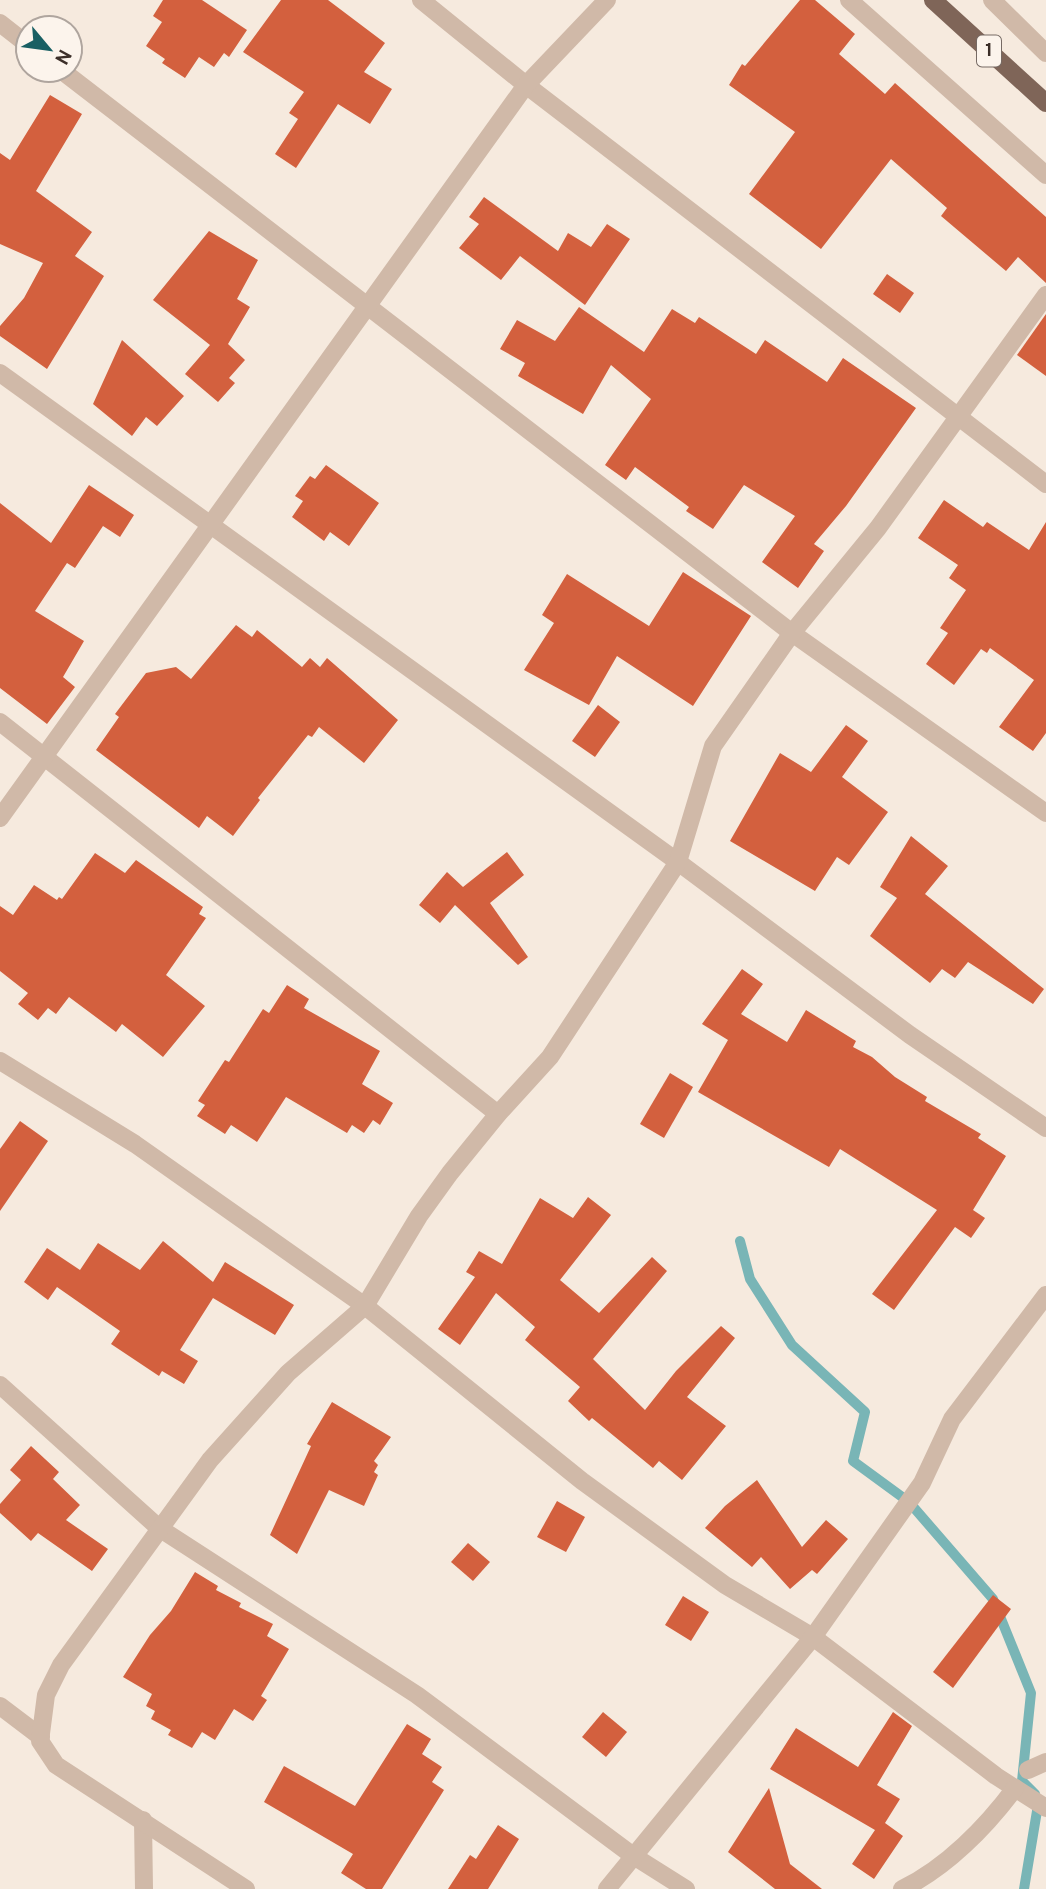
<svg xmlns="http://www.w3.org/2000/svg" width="1046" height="1889" viewBox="0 0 1046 1889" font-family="Overpass,sans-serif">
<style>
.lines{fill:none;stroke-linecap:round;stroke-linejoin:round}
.stream{stroke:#79b5b6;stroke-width:10}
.building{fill:#d3603e}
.minor{stroke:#d0b9a8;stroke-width:18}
.major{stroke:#7f6558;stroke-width:18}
.labels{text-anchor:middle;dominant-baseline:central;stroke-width:5;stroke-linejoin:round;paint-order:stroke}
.shield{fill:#fcf4ec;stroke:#766a64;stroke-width:2}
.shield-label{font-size:19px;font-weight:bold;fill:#3c2f29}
</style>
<rect width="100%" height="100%" fill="#f6eade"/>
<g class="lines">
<path class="stream" d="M740,1241L750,1279L792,1345L865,1412L853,1461L909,1502L993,1599L1031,1693L1022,1781L1035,1794L1038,1805L1024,1889"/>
</g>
<g class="building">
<path d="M163,0H202L247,30L229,57L224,53L214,67L199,57L185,78L162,63L165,59L146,46L162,22L153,16Z"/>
<path d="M281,0H328L385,43L364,72L392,89L370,124L338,104L296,168L275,154L298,119L289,113L304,92L243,52Z"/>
<path d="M800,0H815L855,34L839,54L885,94L895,83L1046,217V283L1018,257L1006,271L941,216L947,208L891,159L821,249L749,194L795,132L729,85L742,64L745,66Z"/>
<path d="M50,95L82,114L36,191L92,232L75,256L104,276L47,369L0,336V326L24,298L43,263L0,244V153L10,160Z"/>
<path d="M484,197L558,251L568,233L591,247L607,224L630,239L585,305L520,256L501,280L459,248L479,224L469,217Z"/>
<path d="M209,231L258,260L237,299L250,307L228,344L245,360L229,378L235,383L218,402L185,374L210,345L153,300Z"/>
<path d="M887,274L914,293L900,313L873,294Z"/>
<path d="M579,307L644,352L672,309L695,323L699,317L756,354L765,340L827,382L843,358L916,408L846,506L814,544L824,551L798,588L762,562L795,516L744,485L713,529L686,511L689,507L635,467L626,480L605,465L651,399L611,365L583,414L518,376L525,363L500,349L517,320L555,341Z"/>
<path d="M1046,314V376L1017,355Z"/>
<path d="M122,340L184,396L157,426L146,417L132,436L93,404Z"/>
<path d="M326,465L379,503L349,546L330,532L324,541L292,517L303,501L295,496L310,476L315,479Z"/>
<path d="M89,485L134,515L120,537L103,526L75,568L67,563L35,611L84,641L63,677L75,687L47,724L0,688V503L51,543Z"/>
<path d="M944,500L983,527L987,522L1029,550L1046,522V733L1033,751L999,727L1034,680L990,648L987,653L981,649L954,685L926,664L948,633L940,628L966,590L949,578L958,565L918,538Z"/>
<path d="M683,572L751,616L693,706L617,656L589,705L524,670L554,623L542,615L567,574L649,626Z"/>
<path d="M236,625L252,637L257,630L302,667L310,658L320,667L327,658L398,720L364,763L319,727L312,737L308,735L258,798L260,800L233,836L207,816L199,828L96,750L119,717L115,714L146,673L176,667L191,679Z"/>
<path d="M598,705L620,722L595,757L572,741Z"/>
<path d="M846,725L868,741L842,777L888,812L849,865L837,857L815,891L730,841L780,753L811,772Z"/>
<path d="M911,836L948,866L925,894L1044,989L1033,1004L968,962L955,978L942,969L930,983L870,936L897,898L880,887Z"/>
<path d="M507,852L524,875L490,903L528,957L518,965L455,905L440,923L419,905L447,872L463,887Z"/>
<path d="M95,853L125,873L136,860L203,907L199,914L206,918L166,975L205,1006L163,1057L122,1024L116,1032L69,997L56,1014L48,1008L38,1020L18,1004L28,993L0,971V906L13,915L34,885L57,900L59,897L62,899Z"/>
<path d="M742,969L763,984L741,1014L787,1042L806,1010L856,1041L853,1047L872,1057L895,1077L927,1097L925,1101L981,1134L978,1138L1006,1156L973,1210L985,1218L971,1238L955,1227L894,1310L872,1294L937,1210L840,1149L829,1167L698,1092L728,1040L702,1024Z"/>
<path d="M287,985L309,999L304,1008L380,1051L362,1084L393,1103L380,1125L373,1120L364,1133L352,1125L347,1133L286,1097L257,1142L231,1125L225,1134L197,1116L205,1105L198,1101L225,1060L229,1062L263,1009L269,1013Z"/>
<path d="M670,1073L693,1087L664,1138L640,1124Z"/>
<path d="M20,1121L48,1141L0,1211V1149Z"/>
<path d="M588,1197L611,1215L560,1280L599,1313L652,1257L667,1271L593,1359L645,1410L676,1371L721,1326L735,1338L687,1397L726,1426L682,1480L659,1461L653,1468L592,1418L589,1421L568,1401L580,1387L525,1340L535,1327L496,1293L460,1345L438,1329L475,1277L466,1272L479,1251L502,1264L540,1198L573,1218Z"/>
<path d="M163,1241L213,1282L225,1262L294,1305L275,1335L213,1298L180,1350L198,1361L184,1384L162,1371L159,1376L111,1344L120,1331L57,1287L48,1300L24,1282L47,1248L80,1270L98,1243L140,1270Z"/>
<path d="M332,1402L391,1437L374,1461L378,1465L374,1472L378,1475L364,1506L329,1490L297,1554L270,1535L311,1446L307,1444Z"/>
<path d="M31,1446L59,1472L53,1479L80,1505L66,1520L108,1549L92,1571L38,1533L31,1541L0,1513V1504L21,1480L10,1470Z"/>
<path d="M757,1480L802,1547L826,1520L848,1539L817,1574L812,1570L790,1589L761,1557L752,1567L705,1528L725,1506Z"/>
<path d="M557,1501L585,1517L566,1552L537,1537Z"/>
<path d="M468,1543L490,1562L473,1581L451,1562Z"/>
<path d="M195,1572L218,1586L216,1590L241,1603L239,1607L273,1624L267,1636L289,1649L261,1696L267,1700L253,1721L234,1709L215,1740L202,1732L192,1748L168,1735L171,1730L151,1719L155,1711L146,1706L152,1694L123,1677L150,1635L171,1611Z"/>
<path d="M993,1595L1011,1609L953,1688L933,1672Z"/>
<path d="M683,1596L709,1612L691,1641L665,1625Z"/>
<path d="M603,1712L627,1732L606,1757L582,1737Z"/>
<path d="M893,1712L912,1726L877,1785L900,1799L885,1823L903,1836L874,1879L852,1864L875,1830L770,1769L796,1728L858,1767Z"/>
<path d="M407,1724L431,1739L422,1754L442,1767L432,1782L444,1790L382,1889H366L341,1873L353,1854L264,1802L284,1766L355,1806Z"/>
<path d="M769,1788L790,1864L822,1889H775L728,1852Z"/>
<path d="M498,1825L519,1839L488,1889H448L470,1855L476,1859Z"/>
</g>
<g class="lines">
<g class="minor">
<path d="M421,0L526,85L1046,484"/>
<path d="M849,0L1046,175"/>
<path d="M992,0L1046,53"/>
<path d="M0,23L28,45"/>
<path d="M61,70L792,633L1046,813"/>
<path d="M0,373L678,862L910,1035L1046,1128"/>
<path d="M0,722L498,1114"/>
<path d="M0,818L526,85L607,0"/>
<path d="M0,1061L135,1144L365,1306L582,1481L725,1585L813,1637L996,1776L1046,1808"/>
<path d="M0,1385L159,1528L417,1695L632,1855L686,1889"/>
<path d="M0,1706L41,1737"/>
<path d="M1028,1770L1046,1762"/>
<path d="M143,1820L144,1889"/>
<path d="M246,1889L56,1765L40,1741L46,1695L61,1665L210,1460L288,1373L365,1306L419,1216L450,1173L498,1114L550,1057L678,862L713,746L792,633L878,528L1046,295"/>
<path d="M607,1889L813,1637L922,1483L952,1419L1046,1295"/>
<path d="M902,1889C946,1868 986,1827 1015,1788"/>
</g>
<path class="major" d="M933,0L1046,103"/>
</g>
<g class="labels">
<rect class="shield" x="977" y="35.5" width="24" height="31" rx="5"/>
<g class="shield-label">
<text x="989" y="51">1</text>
</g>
</g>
<g transform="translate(49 49) rotate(119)"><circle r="33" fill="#fcf4ec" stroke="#afa59e" stroke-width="2"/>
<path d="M0-5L12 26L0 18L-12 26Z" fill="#195f63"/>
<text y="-10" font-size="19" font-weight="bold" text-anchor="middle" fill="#3c2f29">N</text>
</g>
</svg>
